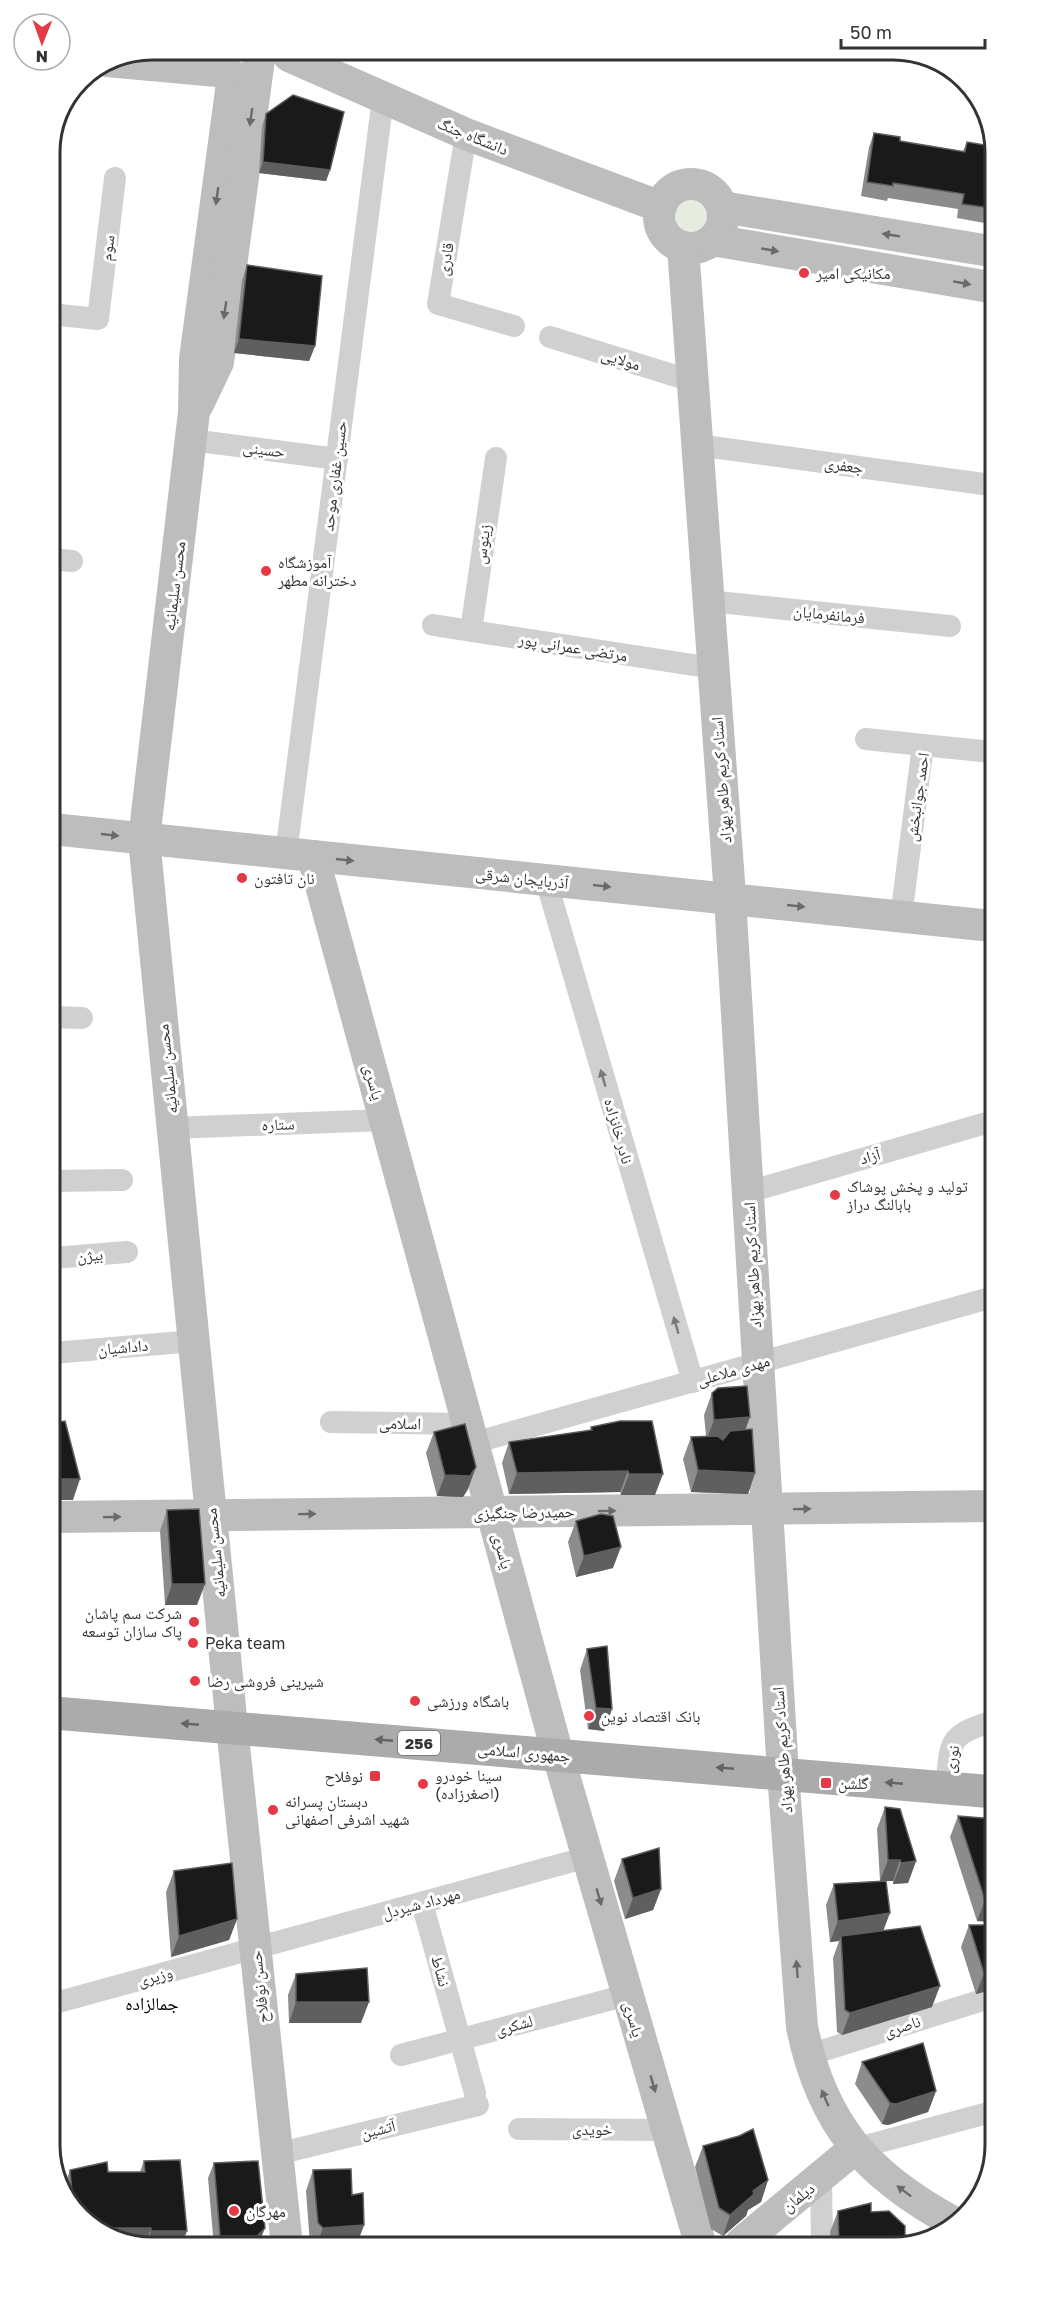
<svg xmlns="http://www.w3.org/2000/svg" width="1045" height="2297" viewBox="0 0 1045 2297" font-family="'Golos Text','Noto Naskh Arabic',sans-serif">
<style>
.green{fill:#e6ecdf}
.lines{fill:none;stroke-linecap:round;stroke-linejoin:round}
.street{stroke:#d0d0d0;stroke-width:22}
.secondary{stroke:#bdbdbd;stroke-width:32}
.primary{stroke:#ababab;stroke-width:33}
.wall{fill:#8c8c8c}
.shaded-wall{fill:#5f5f5f}
.building{fill:#1a1a1a;stroke:#5f5f5f;stroke-width:1.5}
.oneway{fill:#6a6a6a}
.oneway2{fill:#7a7a7a}
.oneway3{fill:#636363}
.poi-dot{fill:#e63946;stroke:#fff;stroke-width:2}
.labels{text-anchor:middle;dominant-baseline:central;stroke-width:6;stroke-linejoin:round;paint-order:stroke}
.shield{fill:#fff;stroke:#707070;stroke-width:1.5}
.shield-label{font-size:15px;font-weight:bold;fill:#333}
.street-label{font-size:16px;fill:#333;stroke:#fff}
.poi-label{font-size:16px;fill:#333;stroke:#fff;text-anchor:start}
.neighbourhood-label{font-size:18px;fill:#000;stroke:#fff}
.rim{fill:none;stroke:#333;stroke-width:3}
</style>
<rect width="100%" height="100%" fill="#fff"/>
<circle class="green" cx="691" cy="217" r="20"/>
<g class="lines">
<g class="street">
<path d="M466,134L438,304L514,326"/>
<path d="M50,314L98,319L115,178"/>
<path d="M550,337L692,381"/>
<path d="M191,440L337,459"/>
<path d="M697,445L991,485"/>
<path d="M51,559L72,561"/>
<path d="M708,601L950,626"/>
<path d="M433,625L713,668"/>
<path d="M471,631L496,458"/>
<path d="M866,739L923,745"/>
<path d="M286,854L383,98"/>
<path d="M546,880L693,1382"/>
<path d="M901,917L923,745L992,752"/>
<path d="M52,1017L82,1018"/>
<path d="M172,1128L385,1120"/>
<path d="M52,1181L122,1180"/>
<path d="M748,1192L993,1121"/>
<path d="M53,1258L127,1252"/>
<path d="M53,1353L194,1341"/>
<path d="M331,1422L468,1424"/>
<path d="M473,1443L993,1297"/>
<path d="M946,1788C951,1742 946,1735 994,1721"/>
<path d="M422,1903L475,2093"/>
<path d="M55,2003L588,1857"/>
<path d="M401,2055L627,1995"/>
<path d="M809,2055L995,1996"/>
<path d="M519,2129L666,2130"/>
<path d="M854,2149L995,2111"/>
<path d="M277,2154L478,2105"/>
<path d="M821,2179L822,2243"/>
</g>
<g class="secondary">
<path d="M289,56L466,134L661,207"/>
<path d="M107,61L217,71"/>
<path d="M233,76L195,359L194,412L144,839L232,1727L287,2246"/>
<circle cx="691" cy="216" r="32"/>
<path d="M722,207L990,251"/>
<path d="M712,240L990,287"/>
<path d="M683,247L729,882L783,1773L802,2027C822,2125 867,2175 953,2222"/>
<path d="M198,404L218,362L259,59"/>
<path d="M52,829L992,926"/>
<path d="M313,856L558,1755L700,2243"/>
<path d="M53,1517L994,1506"/>
<path d="M741,2243L854,2149"/>
</g>
<path class="primary" d="M54,1713L995,1792"/>
</g>
<g class="wall">
<path d="M266,114L330,170L326,181L259,173L262,126Z"/>
<path d="M874,133L900,141L963,151L967,142L990,146V224L957,218L958,209L888,198L887,201L861,196L869,147Z"/>
<path d="M247,265L315,346L309,361L234,353L242,280Z"/>
<path d="M712,1393L745,1430L755,1473L748,1494L691,1492L683,1459L691,1437L706,1436L704,1415Z"/>
<path d="M591,1427L655,1495H621L620,1492L509,1494L502,1463L509,1442L590,1430Z"/>
<path d="M434,1432L468,1489L463,1497L437,1496L426,1453Z"/>
<path d="M167,1510L197,1605H165L160,1531Z"/>
<path d="M576,1521L613,1568L576,1577L568,1542Z"/>
<path d="M587,1649L612,1709L604,1731L588,1729L580,1670Z"/>
<path d="M885,1807L916,1861L908,1883L893,1884V1881H886L883,1931L932,2007L842,2035L837,2032L833,1958L839,1941L830,1942L826,1905L834,1884L880,1881L877,1829Z"/>
<path d="M958,1816L995,1922L977,1921L950,1837Z"/>
<path d="M622,1859L661,1889L653,1910L625,1919L614,1881Z"/>
<path d="M174,1871L237,1919L229,1940L171,1957L166,1892Z"/>
<path d="M969,1925H995V1989L976,1994L961,1947Z"/>
<path d="M296,1974L361,2023H289L288,1995Z"/>
<path d="M862,2062L936,2091L928,2112L888,2125L882,2124L855,2084Z"/>
<path d="M703,2146L768,2180L761,2202L748,2210L746,2216L723,2236L711,2229L695,2167Z"/>
<path d="M144,2161L181,2247H145L90,2226L63,2189L70,2170L108,2172H140Z"/>
<path d="M214,2163L259,2243L256,2246L214,2247L208,2178Z"/>
<path d="M313,2170L352,2195L364,2225L356,2246H312L310,2244L306,2191Z"/>
<path d="M838,2211L871,2212L905,2242L831,2243L830,2232Z"/>
</g>
<g class="shaded-wall">
<path d="M263,162L330,170L326,181L259,173Z"/>
<path d="M239,339L315,346L309,361L234,353Z"/>
<path d="M750,1417L742,1439L706,1441L714,1420Z"/>
<path d="M476,1467L468,1489L463,1497L437,1496L445,1475Z"/>
<path d="M698,1470L755,1473L748,1494L691,1492Z"/>
<path d="M628,1471L620,1492L509,1494L517,1473Z"/>
<path d="M629,1474H663L655,1495H621Z"/>
<path d="M53,1479H80L73,1500H53Z"/>
<path d="M621,1547L613,1568L576,1577L584,1556Z"/>
<path d="M172,1584H205L197,1605H165Z"/>
<path d="M596,1708L612,1709L604,1731L588,1729Z"/>
<path d="M888,1860H900L893,1881H880Z"/>
<path d="M916,1861L908,1883L893,1884L901,1863Z"/>
<path d="M661,1889L653,1910L625,1919L633,1898Z"/>
<path d="M985,1900H995V1922L977,1921Z"/>
<path d="M890,1913L882,1934L841,1936L839,1941L830,1942L838,1921Z"/>
<path d="M237,1919L229,1940L171,1957L179,1936Z"/>
<path d="M995,1970V1989L976,1994L984,1973Z"/>
<path d="M940,1986L932,2007L842,2035L850,2013Z"/>
<path d="M296,2002H369L361,2023H289Z"/>
<path d="M936,2091L928,2112L888,2125L882,2124L890,2103Z"/>
<path d="M768,2180L761,2202L748,2210L746,2216L723,2236L730,2215L753,2191Z"/>
<path d="M364,2225L356,2246H316L323,2228Z"/>
<path d="M112,2228H151L144,2247L105,2232Z"/>
<path d="M265,2228L259,2243L256,2246L216,2247L220,2236Z"/>
<path d="M151,2231H187L181,2247H145Z"/>
</g>
<g class="building">
<path d="M293,95L344,112L330,170L263,162L266,114Z"/>
<path d="M874,133L900,137V141L965,152L967,142L990,146V208L962,204L964,194L893,183V186L867,182Z"/>
<path d="M247,265L322,276L315,346L239,339Z"/>
<path d="M747,1386L750,1417L714,1420L712,1393L718,1388Z"/>
<path d="M65,1421L80,1479H53V1423Z"/>
<path d="M620,1421H652L663,1474H629L628,1471L517,1473L509,1442L592,1430L591,1427Z"/>
<path d="M465,1424L476,1467L470,1476L445,1475L434,1432Z"/>
<path d="M752,1429L755,1473L698,1470L691,1437L717,1436L723,1440L730,1431Z"/>
<path d="M199,1509L205,1584H172L167,1510Z"/>
<path d="M601,1514L613,1516L621,1547L584,1556L576,1521Z"/>
<path d="M607,1646L612,1709L596,1708L587,1649Z"/>
<path d="M885,1807L900,1809L916,1861L901,1863L900,1860H888Z"/>
<path d="M958,1816L995,1819V1900H985Z"/>
<path d="M659,1848L661,1889L633,1898L622,1859Z"/>
<path d="M232,1863L237,1919L179,1936L174,1871Z"/>
<path d="M886,1881L890,1913L838,1921L834,1884Z"/>
<path d="M969,1925H995V1970L984,1973Z"/>
<path d="M920,1926L940,1986L850,2013L845,2010L841,1936Z"/>
<path d="M367,1968L369,2002H296V1974Z"/>
<path d="M923,2043L936,2091L896,2104L890,2103L862,2062Z"/>
<path d="M753,2129L768,2180L753,2191L754,2194L730,2215L719,2208L703,2146L739,2136Z"/>
<path d="M180,2160L187,2231H151V2228H112V2232H105L90,2226L73,2202L70,2170L107,2162L108,2172H145L144,2161Z"/>
<path d="M258,2161L265,2228L257,2236H220L214,2163Z"/>
<path d="M351,2169L352,2195L363,2193L364,2225L323,2228L318,2223L313,2170Z"/>
<path d="M871,2203V2212L889,2211L905,2226V2242L839,2243L838,2211Z"/>
</g>
<defs><path id="oneway-solid" d="M-6-.8H1V-3.2L6.5 0L1 3.2V.8H-6Z" transform="scale(1.5)"/></defs>
<g class="oneway">
<use href="#oneway-solid" transform="translate(251 117) rotate(98)"/>
<use href="#oneway-solid" transform="translate(217 196) rotate(98)"/>
<use href="#oneway-solid" transform="translate(891 235) rotate(-171)"/>
<use href="#oneway-solid" transform="translate(770 250) rotate(10)"/>
<use href="#oneway-solid" transform="translate(962 283) rotate(10)"/>
<use href="#oneway-solid" transform="translate(225 310) rotate(98)"/>
<use href="#oneway-solid" transform="translate(110 835) rotate(6)"/>
<use href="#oneway-solid" transform="translate(345 860) rotate(6)"/>
<use href="#oneway-solid" transform="translate(602 886) rotate(6)"/>
<use href="#oneway-solid" transform="translate(796 906) rotate(6)"/>
<use href="#oneway-solid" transform="translate(802 1509) rotate(-1)"/>
<use href="#oneway-solid" transform="translate(607 1511) rotate(-1)"/>
<use href="#oneway-solid" transform="translate(307 1514) rotate(-1)"/>
<use href="#oneway-solid" transform="translate(112 1517) rotate(-1)"/>
<use href="#oneway-solid" transform="translate(599 1897) rotate(74)"/>
<use href="#oneway-solid" transform="translate(797 1969) rotate(-94)"/>
<use href="#oneway-solid" transform="translate(653 2084) rotate(74)"/>
<use href="#oneway-solid" transform="translate(825 2098) rotate(-113)"/>
<use href="#oneway-solid" transform="translate(904 2191) rotate(-143)"/>
</g>
<g class="oneway2">
<use href="#oneway-solid" transform="translate(603 1078) rotate(-106)"/>
<use href="#oneway-solid" transform="translate(676 1325) rotate(-106)"/>
</g>
<g class="oneway3">
<use href="#oneway-solid" transform="translate(190 1724) rotate(-175)"/>
<use href="#oneway-solid" transform="translate(384 1740) rotate(-175)"/>
<use href="#oneway-solid" transform="translate(725 1768) rotate(-175)"/>
<use href="#oneway-solid" transform="translate(894 1783) rotate(-175)"/>
</g>
<g class="poi-dot">
<circle cx="804" cy="273" r="6"/>
<circle cx="266" cy="571" r="6"/>
<circle cx="242" cy="878" r="6"/>
<circle cx="835" cy="1195" r="6"/>
<circle cx="194" cy="1622" r="6"/>
<circle cx="193" cy="1643" r="6"/>
<circle cx="195" cy="1681" r="6"/>
<circle cx="415" cy="1701" r="6"/>
<circle cx="589" cy="1716" r="6"/>
<rect x="369" y="1770" width="12" height="12" rx="3"/>
<rect x="820" y="1777" width="12" height="12" rx="3"/>
<circle cx="423" cy="1784" r="6"/>
<circle cx="273" cy="1810" r="6"/>
<circle cx="234" cy="2211" r="6"/>
</g>
<g class="labels">
<rect class="shield" x="398" y="1731" width="42" height="24" rx="4.5"/>
<g class="shield-label">
<text x="419" y="1743">256</text>
</g>
<g class="street-label">
<text transform="translate(473 136) rotate(22)">دانشگاه جنگ</text>
<text transform="translate(107 248) rotate(-83)">سوم</text>
<text transform="translate(445 259) rotate(-80)">قادری</text>
<text transform="translate(621 359) rotate(17)">مولایی</text>
<text transform="translate(264 449) rotate(7)">حسینی</text>
<text transform="translate(844 465) rotate(8)">جعفری</text>
<text transform="translate(334 476) rotate(-83)">حسین غفاری موحد</text>
<text transform="translate(482 544) rotate(-82)">زینوس</text>
<text transform="translate(174 586) rotate(-83)">محسن سلیمانیه</text>
<text transform="translate(829 614) rotate(6)">فرمانفرمایان</text>
<text transform="translate(573 647) rotate(9)">مرتضی عمرانی پور</text>
<text transform="translate(721 780) rotate(-94)">استاد کریم طاهر بهزاد</text>
<text transform="translate(917 797) rotate(-82)">احمد جوانبخش</text>
<text transform="translate(522 878) rotate(6)">آذربایجان شرقی</text>
<text transform="translate(167 1069) rotate(-96)">محسن سلیمانیه</text>
<text transform="translate(374 1082) rotate(75)">یاسری</text>
<text transform="translate(278 1124) rotate(-2)">ستاره</text>
<text transform="translate(619 1131) rotate(74)">نادر خانزاده</text>
<text transform="translate(870 1156) rotate(-16)">آزاد</text>
<text transform="translate(90 1255) rotate(-5)">بیژن</text>
<text transform="translate(752 1265) rotate(-93)">استاد کریم طاهر بهزاد</text>
<text transform="translate(123 1347) rotate(-5)">داداشیان</text>
<text transform="translate(733 1370) rotate(-16)">مهدی ملاعلی</text>
<text transform="translate(400 1423) rotate(1)">اسلامی</text>
<text transform="translate(524 1512) rotate(-1)">حمیدرضا چنگیزی</text>
<text transform="translate(503 1551) rotate(75)">یاسری</text>
<text transform="translate(215 1553) rotate(-96)">محسن سلیمانیه</text>
<text transform="translate(782 1750) rotate(-94)">استاد کریم طاهر بهزاد</text>
<text transform="translate(524 1752) rotate(5)">جمهوری اسلامی</text>
<text transform="translate(951 1759) rotate(-79)">نوری</text>
<text transform="translate(421 1903) rotate(-15)">مهرداد شیردل</text>
<text transform="translate(441 1971) rotate(74)">نشاط</text>
<text transform="translate(155 1976) rotate(-15)">وزیری</text>
<text transform="translate(259 1987) rotate(-96)">حسن نوفلاح</text>
<text transform="translate(634 2019) rotate(74)">یاسری</text>
<text transform="translate(514 2025) rotate(-15)">لشکری</text>
<text transform="translate(902 2026) rotate(-18)">ناصری</text>
<text transform="translate(378 2129) rotate(-14)">آتشین</text>
<text x="592" y="2129">خویدی</text>
<text transform="translate(798 2197) rotate(-39)">دیلمان</text>
</g>
<g class="poi-label">
<text x="816" y="273">مکانیکی امیر</text>
<text x="278" y="562">آموزشگاه<tspan x="278" dy="18">دخترانه مطهر</tspan></text>
<text x="254" y="878">نان تافتون</text>
<text x="847" y="1186">تولید و پخش پوشاک<tspan x="847" dy="18">بابالنگ دراز</tspan></text>
<text x="182" y="1613" text-anchor="end">شرکت سم پاشان<tspan x="182" dy="18">پاک سازان توسعه</tspan></text>
<text x="205" y="1643">Peka team</text>
<text x="207" y="1681">شیرینی فروشی رضا</text>
<text x="427" y="1701">باشگاه ورزشی</text>
<text x="601" y="1716">بانک اقتصاد نوین</text>
<text x="435" y="1775">سینا خودرو<tspan x="435" dy="18">(اصغرزاده)</tspan></text>
<text x="363" y="1776" text-anchor="end">نوفلاح</text>
<text x="838" y="1783">گلشن</text>
<text x="285" y="1801">دبستان پسرانه<tspan x="285" dy="18">شهید اشرفی اصفهانی</tspan></text>
<text x="246" y="2211">مهرگان</text>
</g>
<g class="neighbourhood-label">
<text x="152" y="2003">جمالزاده</text>
</g>
</g>
<path d="M0 0H1045V2297H0ZM152 60H893A92 92 0 0 1 985 152V2145A92 92 0 0 1 893 2237H152A92 92 0 0 1 60 2145V152A92 92 0 0 1 152 60Z" fill="#fff" fill-rule="evenodd"/>
<path class="rim" d="M152 60H893A92 92 0 0 1 985 152V2145A92 92 0 0 1 893 2237H152A92 92 0 0 1 60 2145V152A92 92 0 0 1 152 60Z"/>
<g transform="translate(42 42) rotate(181)"><circle r="28" fill="#ffffff" stroke="#adadad" stroke-width="1.5"/>
<path d="M0-4.5L10 22L0 15L-10 22Z" fill="#e63946"/>
<text y="-9" font-size="16" font-weight="bold" text-anchor="middle" fill="#333333">N</text>
</g>
<path d="M841 39v9h144v-9" fill="none" stroke="#333333" stroke-width="3"/>
<text x="850" y="39" font-size="18" fill="#333333" stroke="#ffffff" stroke-width="4.5" paint-order="stroke">50 m</text>
</svg>
